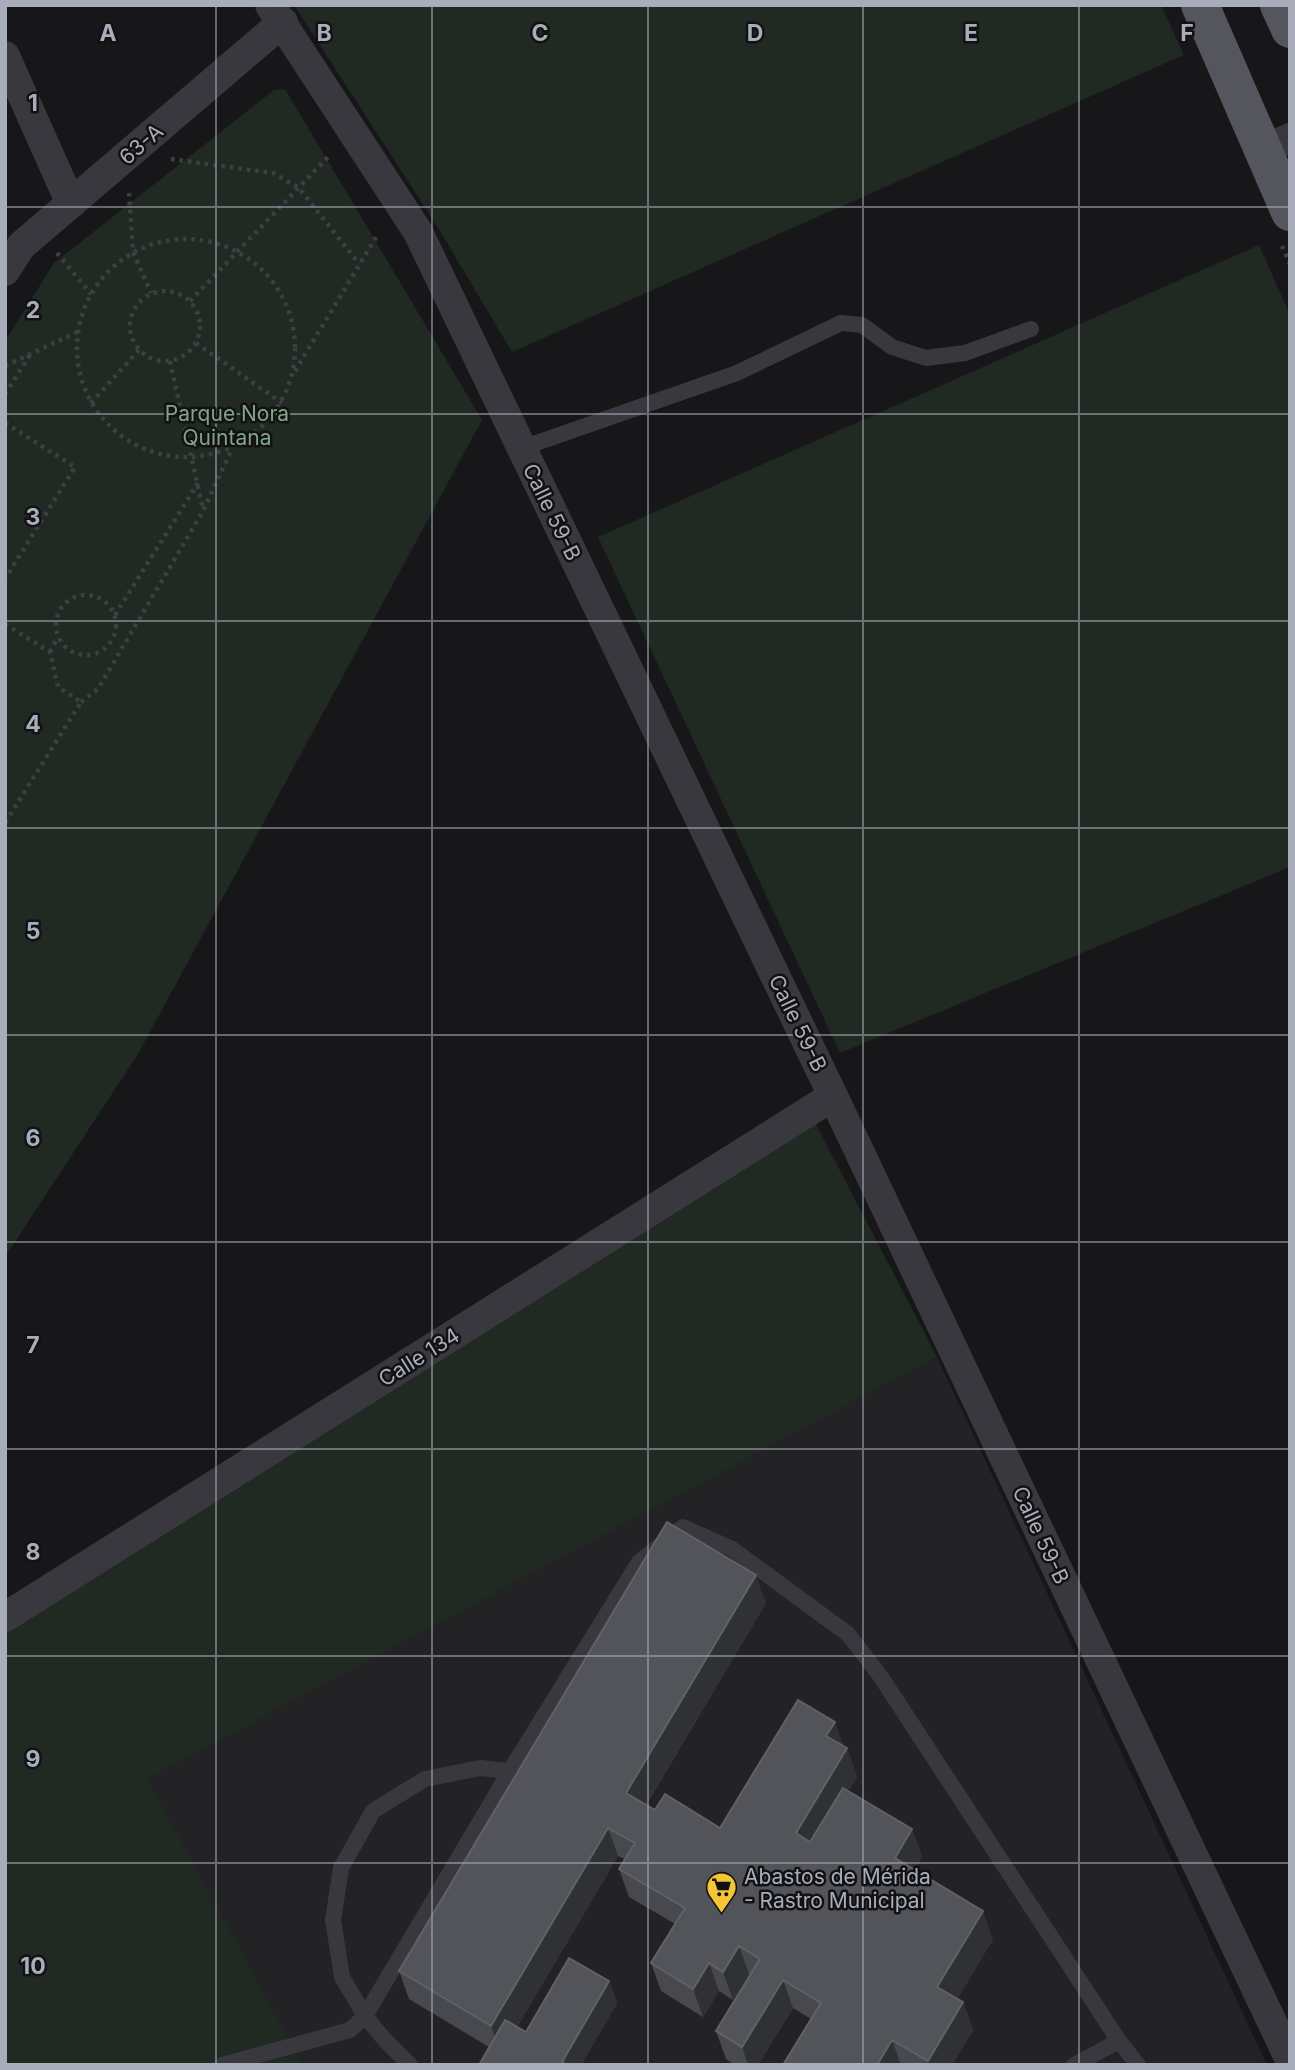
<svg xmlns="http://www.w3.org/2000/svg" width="1295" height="2070" viewBox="0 0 1295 2070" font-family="Inter,sans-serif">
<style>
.built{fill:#232326}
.green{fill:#212923}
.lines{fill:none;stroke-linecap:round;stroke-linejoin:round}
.path{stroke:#3e3f45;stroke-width:4.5;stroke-dasharray:3.5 5;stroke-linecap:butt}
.lane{stroke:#38383e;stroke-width:16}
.street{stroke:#38383e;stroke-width:30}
.primary{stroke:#54555d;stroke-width:38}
.wall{fill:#48494e}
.shaded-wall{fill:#303134}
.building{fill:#53545a;stroke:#606268;stroke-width:2}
.grid{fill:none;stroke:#a9adb9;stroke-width:2;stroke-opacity:0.55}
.labels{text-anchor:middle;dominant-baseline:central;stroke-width:5;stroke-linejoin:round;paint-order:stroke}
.street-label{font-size:21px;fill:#a9adb9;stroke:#121214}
.park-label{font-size:21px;fill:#80a485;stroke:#121214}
.poi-label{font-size:21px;fill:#a9adb9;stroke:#121214;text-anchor:start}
.grid-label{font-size:23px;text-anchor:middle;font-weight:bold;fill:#a9adb9;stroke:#121214;stroke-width:5;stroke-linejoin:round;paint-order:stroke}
</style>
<rect width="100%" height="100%" fill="#171719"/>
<path class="built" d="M937,1357L1267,2065H303L146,1779Z"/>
<g class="green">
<path d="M294,5H1161L1184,55L512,352L437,226Z"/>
<path d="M285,89L482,420L138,1054L5,1257V341L54,263L274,90Z"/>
<path d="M1259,245L1290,315V867L840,1053L598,537Z"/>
<path d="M809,1111L937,1357L147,1779L303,2065H5V1617Z"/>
</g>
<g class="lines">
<g class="path">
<path d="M171,159L273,173L299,188L359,264"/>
<path d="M129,193L133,252L151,293"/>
<circle cx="186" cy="348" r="109"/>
<path d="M1282,246L1290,264"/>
<path d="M57,253L91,294"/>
<circle cx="165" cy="326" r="35"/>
<path d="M190,301L330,155"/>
<path d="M196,343L282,403"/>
<path d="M170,361L203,510"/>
<path d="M5,366L77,332"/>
<path d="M295,371L378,234"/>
<path d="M5,394L30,355"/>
<path d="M91,403L139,350"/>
<path d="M5,423L75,467L5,579"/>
<circle cx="86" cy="625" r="30"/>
<path d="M115,615L198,483"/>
<path d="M5,624L50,652L58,687L81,702L5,823"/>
<path d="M50,652L58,637"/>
<path d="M81,702L98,689L203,511L232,449"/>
</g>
<g class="lane">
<path d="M522,448L737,373L841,323L862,325L892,347L926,358L965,353L1031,329"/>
<path d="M222,2065L350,2030L365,2016L342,1977L333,1920L341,1868L373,1811L425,1779L480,1768L510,1771"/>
<path d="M410,2065L384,2039L365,2016L510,1771L639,1562L683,1527L732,1549L848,1634L881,1677L1119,2041"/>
<path d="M1074,2065L1119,2041L1138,2065"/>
</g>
<g class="street">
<path d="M270,5L418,232L833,1096L1290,2060"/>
<path d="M5,56L71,204"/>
<path d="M1263,150L1290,138"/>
<path d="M5,271L21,246L283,22"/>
<path d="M5,1617L833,1096"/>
</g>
<g class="primary">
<path d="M1200,5L1290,212"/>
<path d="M1279,5L1290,29"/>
</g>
</g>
<path class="wall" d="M766,1603L646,1805L655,1810L720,1828L844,1747L847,1748L857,1777L848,1791L912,1829L922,1857L914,1870L993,1939L957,1999L963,2002L973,2030L952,2065H783L811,2019L793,2008L758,2065H735L726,2059L716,2031L750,1975L749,1974L733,2000L719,1991L703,2017L661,1991L651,1963L675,1924L629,1897L619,1869L625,1859L618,1856L517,2027L526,2032L609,1981L617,2003L581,2065H479L489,2047L409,1999L399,1971Z"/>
<g class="shaded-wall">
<path d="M756,1575L766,1603L636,1821L626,1793Z"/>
<path d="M835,1722L845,1750L826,1736Z"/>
<path d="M847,1748L857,1777L806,1861L796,1833Z"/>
<path d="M608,1828L618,1856L501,2054L491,2026Z"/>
<path d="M912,1829L922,1857L905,1886L895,1858Z"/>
<path d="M983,1911L993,1939L948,2015L937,1987Z"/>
<path d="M739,1946L749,1974L733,2000L723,1972Z"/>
<path d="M709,1963L719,1991L703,2017L693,1989Z"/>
<path d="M783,1980L793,2008L758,2065H748L742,2047Z"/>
<path d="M609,1981L617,2003L581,2065H563L562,2062Z"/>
<path d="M963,2002L973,2030L952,2065H929L928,2061Z"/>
<path d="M892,2040L901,2065H877Z"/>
</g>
<g class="building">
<path d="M667,1522L756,1575L626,1793L655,1810L665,1794L720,1828L798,1700L835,1722L826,1736L847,1748L796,1833L810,1842L843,1788L912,1829L895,1858L983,1911L937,1987L963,2002L928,2061L892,2040L877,2065H783L821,2003L783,1980L742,2047L716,2031L760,1959L739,1946L723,1972L709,1963L693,1989L651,1963L685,1908L619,1869L635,1843L608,1828L491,2026L399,1971Z"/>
<path d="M569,1958L609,1981L562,2062L567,2065H479L505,2020L526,2032Z"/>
</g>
<path class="grid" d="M216,5V2065M432,5V2065M648,5V2065M863,5V2065M1079,5V2065M5,207H1290M5,414H1290M5,621H1290M5,828H1290M5,1035H1290M5,1242H1290M5,1449H1290M5,1656H1290M5,1863H1290"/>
<defs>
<symbol id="supermarket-pin" viewBox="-11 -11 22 30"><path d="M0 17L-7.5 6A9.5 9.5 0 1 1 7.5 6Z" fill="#f4c534" stroke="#121214"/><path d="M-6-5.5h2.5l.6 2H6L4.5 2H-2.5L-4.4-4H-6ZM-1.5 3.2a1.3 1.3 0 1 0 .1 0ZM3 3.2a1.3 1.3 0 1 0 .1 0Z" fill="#111"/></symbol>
</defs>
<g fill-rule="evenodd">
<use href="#supermarket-pin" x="704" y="1870" width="35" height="47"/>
</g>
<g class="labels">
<g class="street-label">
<text transform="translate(141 144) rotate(-41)">63-A</text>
<text transform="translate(552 512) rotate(64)">Calle 59-B</text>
<text transform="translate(798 1023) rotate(64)">Calle 59-B</text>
<text transform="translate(419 1357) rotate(-32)">Calle 134</text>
<text transform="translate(1041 1535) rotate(65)">Calle 59-B</text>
</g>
<g class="park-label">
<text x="227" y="413">Parque Nora<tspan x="227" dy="24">Quintana</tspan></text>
</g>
<g class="poi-label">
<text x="744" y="1876">Abastos de Mérida<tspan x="744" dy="24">- Rastro Municipal</tspan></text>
</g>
</g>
<g class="grid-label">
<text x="108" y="41">A</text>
<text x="324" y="41">B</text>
<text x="540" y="41">C</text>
<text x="755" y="41">D</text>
<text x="971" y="41">E</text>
<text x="1187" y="41">F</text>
<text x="33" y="111">1</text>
<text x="33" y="318">2</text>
<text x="33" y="525">3</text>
<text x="33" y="732">4</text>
<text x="33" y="939">5</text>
<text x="33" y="1146">6</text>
<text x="33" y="1353">7</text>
<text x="33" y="1560">8</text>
<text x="33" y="1767">9</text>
<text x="33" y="1974">10</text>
</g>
<rect width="1295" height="2070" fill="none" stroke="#a9adb9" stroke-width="14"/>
</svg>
